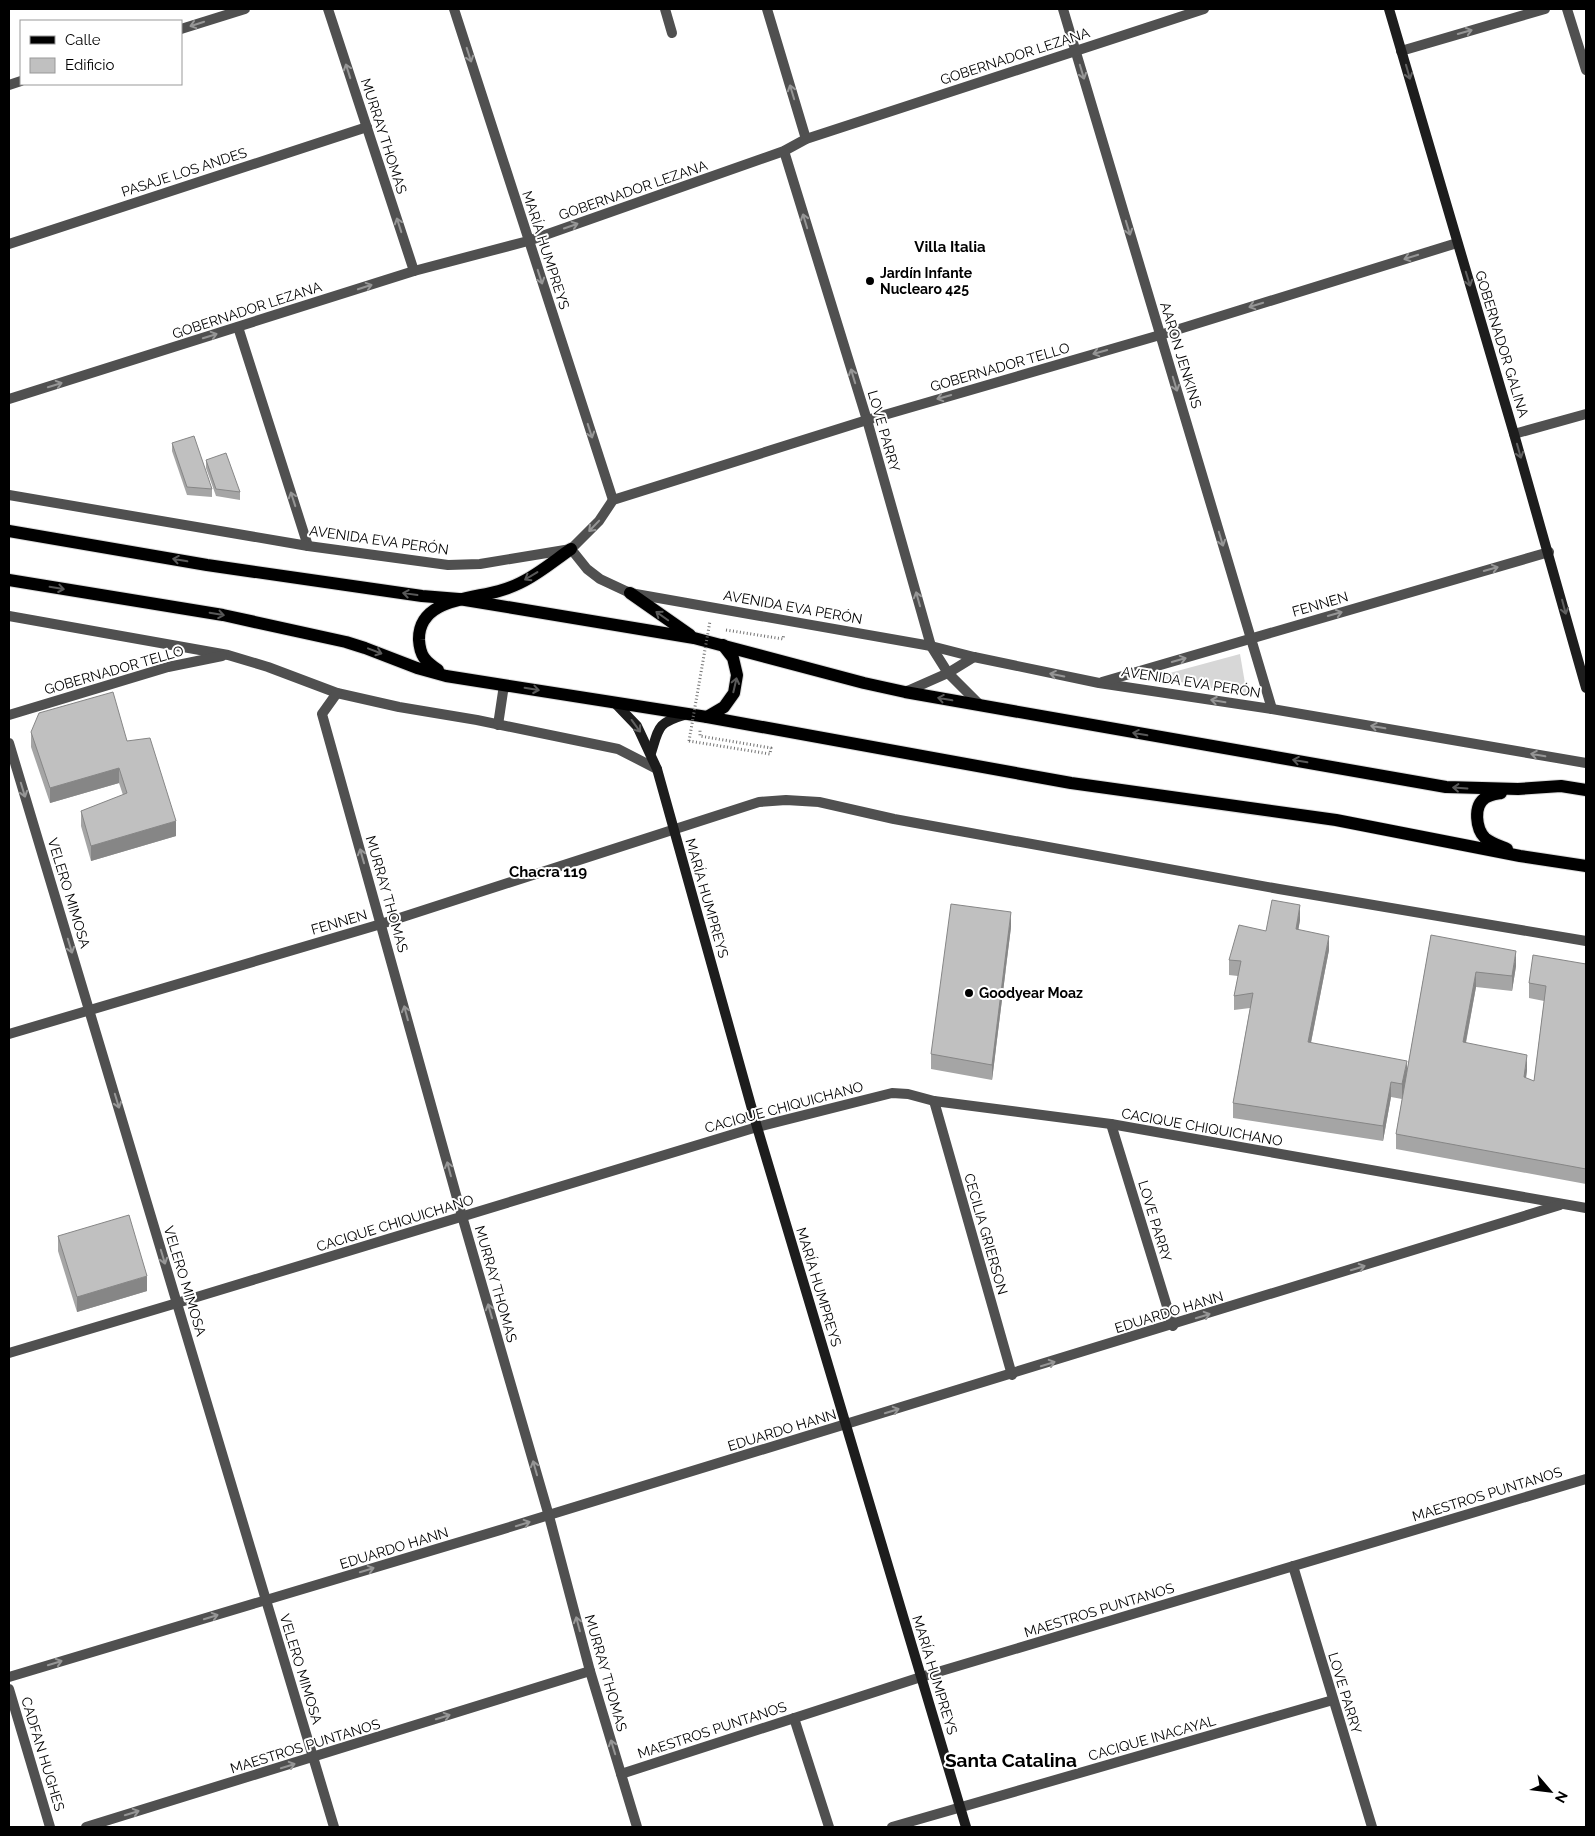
<svg xmlns="http://www.w3.org/2000/svg" width="1595" height="1836" viewBox="0 0 1595 1836" font-family="Raleway,sans-serif">
<style>
.green{fill:#d7d7d7}
.lines{fill:none;stroke-linecap:round;stroke-linejoin:round}
.primary-casing{stroke:#dbdbdb;stroke-width:14}
.path{stroke:#727272;stroke-width:3;stroke-dasharray:1 2.5;stroke-linecap:butt}
.street{stroke:#505050;stroke-width:10}
.secondary{stroke:#1d1d1d;stroke-width:10}
.primary{stroke:#000;stroke-width:12}
.path-bridge{stroke:#727272;stroke-width:3;stroke-dasharray:1 2.5;stroke-linecap:butt}
.wall{fill:#a5a5a5}
.shaded-wall{fill:#868686}
.building{fill:#c0c0c0;stroke:#868686}
.oneway{stroke:#969696}
.oneway2{stroke:#616161}
.oneway3{stroke:#595959}
.poi-dot{fill:#000;stroke:#fff;stroke-width:2}
.labels{text-anchor:middle;dominant-baseline:central;stroke-width:4;stroke-linejoin:round;paint-order:stroke}
.street-label{font-size:14px;fill:#000;stroke:#fff}
.poi-label{font-size:14px;font-weight:bold;fill:#000;stroke:#fff;text-anchor:start}
.neighbourhood-label{font-size:15px;font-weight:bold;fill:#000;stroke:#fff}
.district-label{font-size:19px;font-weight:bold;fill:#000;stroke:#fff}
</style>
<rect width="100%" height="100%" fill="#fff"/>
<path class="green" d="M1240,654L1247,695L1155,677Z"/>
<g class="lines">
<defs>
<g id="primary">
<path d="M9,531L207,565L422,596L459,599L694,638L864,683L905,692L1446,787L1518,789L1561,786L1586,790"/>
<path d="M9,580L223,615L346,642L365,648L417,668L446,676L707,717L1071,783L1336,820L1520,856L1586,866"/>
<path d="M630,593L690,635"/>
<path d="M438,670C425,661 420,656 419,640C418,599 471,599 499,591C506,589 514,586 520,583C539,574 555,560 571,549"/>
<path d="M707,717L724,707L734,693L737,675L733,658L723,645"/>
<path d="M1501,793C1496,794 1489,795 1485,798C1473,806 1476,829 1485,838C1491,843 1500,846 1507,849"/>
</g>
</defs>
<use href="#primary" class="primary-casing"/>
<g class="path">
<path d="M726,630L783,639L784,634"/>
<path d="M689,741L770,754L771,748L700,736V730"/>
</g>
<g class="street">
<path d="M328,9L414,271"/>
<path d="M454,9L613,500"/>
<path d="M665,9L672,33"/>
<path d="M767,9L806,139"/>
<path d="M1063,9L1272,709"/>
<path d="M1567,9L1586,70"/>
<path d="M181,29L245,9"/>
<path d="M1401,51L1545,9"/>
<path d="M9,85L21,81"/>
<path d="M784,151L867,420L931,646L948,673L980,705"/>
<path d="M9,244L367,127"/>
<path d="M238,327L308,546"/>
<path d="M9,399L414,271L528,241L784,151L806,139L1204,9"/>
<path d="M1514,434L1586,414"/>
<path d="M9,495L308,546L448,565L480,564L571,549L587,569L600,579L630,593L931,646L974,657L1099,683L1272,709L1586,763"/>
<path d="M571,549L599,521L613,500L867,420L1160,335L1457,243"/>
<path d="M9,616L228,655L268,667L337,693L399,707L477,720L618,749L657,769"/>
<path d="M1102,682L1549,552"/>
<path d="M905,692L948,673L974,657"/>
<path d="M337,693L322,714L462,1216L549,1516L590,1671L637,1827"/>
<path d="M9,715L168,667L222,656"/>
<path d="M498,725L504,685"/>
<path d="M9,743L334,1827"/>
<path d="M9,1034L381,924L759,802L786,800L819,802L894,819L1279,889L1586,941"/>
<path d="M934,1101L1012,1375"/>
<path d="M1111,1124L1173,1326"/>
<path d="M9,1353L177,1303L757,1127L892,1093L908,1094L934,1101L1111,1124L1586,1208"/>
<path d="M1293,1566L1372,1827"/>
<path d="M9,1677C527,1523 1044,1366 1560,1205"/>
<path d="M9,1689L50,1827"/>
<path d="M794,1718L829,1827"/>
<path d="M621,1774L921,1677L1586,1479"/>
<path d="M86,1827L590,1671"/>
<path d="M892,1827L1333,1700"/>
</g>
<g class="secondary">
<path d="M1389,9L1514,434L1586,688"/>
<path d="M615,703L637,726L657,769L757,1127L966,1827"/>
<path d="M651,753C659,728 657,723 684,715"/>
</g>
<use href="#primary" class="primary"/>
<path class="path-bridge" d="M689,741L710,621"/>
</g>
<g class="wall">
<path d="M172,443L212,489V497L187,495L172,451Z"/>
<path d="M206,460L240,492V500L216,496L206,468Z"/>
<path d="M31,732L127,741L176,836L91,861L81,826V811L123,795L119,783L50,803L31,747Z"/>
<path d="M1300,920L1298,930L1329,950L1311,1043L1407,1071L1431,935L1516,966L1512,991L1476,987L1466,1043L1527,1070L1526,1078L1534,1081L1544,1001L1529,998V983L1586,964V1184L1396,1149V1134L1402,1099L1391,1097L1383,1141L1233,1118V1103L1250,1008L1234,1010V996L1238,976L1229,975V960L1266,931Z"/>
<path d="M1011,927L992,1080L931,1069V1054Z"/>
<path d="M58,1236L147,1291L77,1312L58,1251Z"/>
</g>
<g class="shaded-wall">
<path d="M119,768V783L50,803V788Z"/>
<path d="M176,821V836L91,861V846Z"/>
<path d="M1300,905V920L1296,944V929Z"/>
<path d="M1011,912V927L992,1080V1065Z"/>
<path d="M1329,936V950L1308,1057V1042Z"/>
<path d="M1516,951V966L1512,991V976Z"/>
<path d="M1476,972V987L1463,1057V1042Z"/>
<path d="M1527,1055V1070L1524,1092V1077Z"/>
<path d="M1407,1061V1076L1402,1099V1084Z"/>
<path d="M1391,1082V1097L1383,1141V1126Z"/>
<path d="M147,1276V1291L77,1312V1297Z"/>
</g>
<g class="building">
<path d="M194,436L212,489L187,487L172,443Z"/>
<path d="M226,453L240,492L216,489L206,460Z"/>
<path d="M113,692L127,741L150,738L176,821L91,846L81,811L127,793L119,768L50,788L31,732L39,713Z"/>
<path d="M1272,900L1300,905L1296,929L1329,936L1308,1042L1407,1061L1402,1084L1391,1082L1383,1126L1233,1103L1253,993L1234,996L1241,961L1229,960L1239,925L1266,931Z"/>
<path d="M951,904L1011,912L992,1065L931,1054Z"/>
<path d="M1431,935L1516,951L1512,976L1476,972L1463,1042L1527,1055L1524,1077L1534,1081L1546,986L1529,983L1533,955L1586,964V1169L1396,1134Z"/>
<path d="M129,1215L147,1276L77,1297L58,1236Z"/>
</g>
<defs><path id="oneway-shaft" d="M-6 0H5M1.5-3L5.5 0L1.5 3" fill="none" stroke-width="1.6" stroke-linecap="round" stroke-linejoin="round" transform="scale(1.25)"/></defs>
<g class="oneway">
<use href="#oneway-shaft" transform="translate(197 24) rotate(162)"/>
<use href="#oneway-shaft" transform="translate(1465 32) rotate(-16)"/>
<use href="#oneway-shaft" transform="translate(469 55) rotate(72)"/>
<use href="#oneway-shaft" transform="translate(348 71) rotate(-108)"/>
<use href="#oneway-shaft" transform="translate(1082 72) rotate(73)"/>
<use href="#oneway-shaft" transform="translate(792 92) rotate(-107)"/>
<use href="#oneway-shaft" transform="translate(805 221) rotate(-107)"/>
<use href="#oneway-shaft" transform="translate(399 225) rotate(-108)"/>
<use href="#oneway-shaft" transform="translate(571 226) rotate(-19)"/>
<use href="#oneway-shaft" transform="translate(1128 228) rotate(73)"/>
<use href="#oneway-shaft" transform="translate(1411 257) rotate(163)"/>
<use href="#oneway-shaft" transform="translate(540 277) rotate(72)"/>
<use href="#oneway-shaft" transform="translate(365 287) rotate(-18)"/>
<use href="#oneway-shaft" transform="translate(1256 305) rotate(163)"/>
<use href="#oneway-shaft" transform="translate(210 336) rotate(-17)"/>
<use href="#oneway-shaft" transform="translate(1100 352) rotate(164)"/>
<use href="#oneway-shaft" transform="translate(853 376) rotate(-107)"/>
<use href="#oneway-shaft" transform="translate(1175 384) rotate(73)"/>
<use href="#oneway-shaft" transform="translate(55 385) rotate(-17)"/>
<use href="#oneway-shaft" transform="translate(944 397) rotate(164)"/>
<use href="#oneway-shaft" transform="translate(590 431) rotate(72)"/>
<use href="#oneway-shaft" transform="translate(293 499) rotate(-108)"/>
<use href="#oneway-shaft" transform="translate(594 526) rotate(134)"/>
<use href="#oneway-shaft" transform="translate(1221 539) rotate(73)"/>
<use href="#oneway-shaft" transform="translate(1491 569) rotate(-16)"/>
<use href="#oneway-shaft" transform="translate(918 599) rotate(-106)"/>
<use href="#oneway-shaft" transform="translate(1335 614) rotate(-16)"/>
<use href="#oneway-shaft" transform="translate(1179 660) rotate(-16)"/>
<use href="#oneway-shaft" transform="translate(1057 675) rotate(-168)"/>
<use href="#oneway-shaft" transform="translate(1218 701) rotate(-171)"/>
<use href="#oneway-shaft" transform="translate(1378 727) rotate(-170)"/>
<use href="#oneway-shaft" transform="translate(1538 755) rotate(-170)"/>
<use href="#oneway-shaft" transform="translate(23 790) rotate(73)"/>
<use href="#oneway-shaft" transform="translate(362 856) rotate(-106)"/>
<use href="#oneway-shaft" transform="translate(70 946) rotate(73)"/>
<use href="#oneway-shaft" transform="translate(406 1013) rotate(-105)"/>
<use href="#oneway-shaft" transform="translate(117 1101) rotate(73)"/>
<use href="#oneway-shaft" transform="translate(449 1169) rotate(-105)"/>
<use href="#oneway-shaft" transform="translate(163 1257) rotate(73)"/>
<use href="#oneway-shaft" transform="translate(1358 1268) rotate(-17)"/>
<use href="#oneway-shaft" transform="translate(490 1311) rotate(-106)"/>
<use href="#oneway-shaft" transform="translate(1203 1316) rotate(-17)"/>
<use href="#oneway-shaft" transform="translate(1048 1364) rotate(-17)"/>
<use href="#oneway-shaft" transform="translate(892 1411) rotate(-17)"/>
<use href="#oneway-shaft" transform="translate(535 1468) rotate(-106)"/>
<use href="#oneway-shaft" transform="translate(523 1524) rotate(-17)"/>
<use href="#oneway-shaft" transform="translate(367 1570) rotate(-17)"/>
<use href="#oneway-shaft" transform="translate(211 1617) rotate(-17)"/>
<use href="#oneway-shaft" transform="translate(578 1624) rotate(-105)"/>
<use href="#oneway-shaft" transform="translate(55 1663) rotate(-17)"/>
<use href="#oneway-shaft" transform="translate(443 1717) rotate(-17)"/>
<use href="#oneway-shaft" transform="translate(613 1747) rotate(-107)"/>
<use href="#oneway-shaft" transform="translate(288 1766) rotate(-17)"/>
<use href="#oneway-shaft" transform="translate(132 1813) rotate(-17)"/>
</g>
<g class="oneway2">
<use href="#oneway-shaft" transform="translate(1408 72) rotate(74)"/>
<use href="#oneway-shaft" transform="translate(1468 279) rotate(73)"/>
<use href="#oneway-shaft" transform="translate(1519 451) rotate(74)"/>
<use href="#oneway-shaft" transform="translate(1564 607) rotate(75)"/>
<use href="#oneway-shaft" transform="translate(636 726) rotate(54)"/>
</g>
<g class="oneway3">
<use href="#oneway-shaft" transform="translate(180 560) rotate(-170)"/>
<use href="#oneway-shaft" transform="translate(531 576) rotate(149)"/>
<use href="#oneway-shaft" transform="translate(57 588) rotate(9)"/>
<use href="#oneway-shaft" transform="translate(410 594) rotate(-172)"/>
<use href="#oneway-shaft" transform="translate(217 614) rotate(10)"/>
<use href="#oneway-shaft" transform="translate(662 616) rotate(-145)"/>
<use href="#oneway-shaft" transform="translate(375 651) rotate(21)"/>
<use href="#oneway-shaft" transform="translate(735 685) rotate(-77)"/>
<use href="#oneway-shaft" transform="translate(532 689) rotate(9)"/>
<use href="#oneway-shaft" transform="translate(945 699) rotate(-170)"/>
<use href="#oneway-shaft" transform="translate(1140 734) rotate(-170)"/>
<use href="#oneway-shaft" transform="translate(1300 761) rotate(-170)"/>
<use href="#oneway-shaft" transform="translate(1460 788) rotate(-176)"/>
</g>
<g class="poi-dot">
<circle cx="870" cy="281" r="5"/>
<circle cx="969" cy="993" r="5"/>
</g>
<g class="labels">
<g class="street-label">
<text transform="translate(1015 56) rotate(-18)">GOBERNADOR LEZANA</text>
<text transform="translate(384 136) rotate(72)">MURRAY THOMAS</text>
<text transform="translate(184 172) rotate(-18)">PASAJE LOS ANDES</text>
<text transform="translate(633 190) rotate(-19)">GOBERNADOR LEZANA</text>
<text transform="translate(546 250) rotate(72)">MARÍA HUMPREYS</text>
<text transform="translate(247 310) rotate(-18)">GOBERNADOR LEZANA</text>
<text transform="translate(1502 344) rotate(73)">GOBERNADOR GALINA</text>
<text transform="translate(1181 355) rotate(73)">AARON JENKINS</text>
<text transform="translate(1000 367) rotate(-16)">GOBERNADOR TELLO</text>
<text transform="translate(884 431) rotate(74)">LOVE PARRY</text>
<text transform="translate(379 540) rotate(8)">AVENIDA EVA PERÓN</text>
<text transform="translate(1320 604) rotate(-16)">FENNEN</text>
<text transform="translate(793 607) rotate(10)">AVENIDA EVA PERÓN</text>
<text transform="translate(114 670) rotate(-16)">GOBERNADOR TELLO</text>
<text transform="translate(1191 682) rotate(9)">AVENIDA EVA PERÓN</text>
<text transform="translate(69 893) rotate(73)">VELERO MIMOSA</text>
<text transform="translate(387 894) rotate(74)">MURRAY THOMAS</text>
<text transform="translate(707 898) rotate(74)">MARÍA HUMPREYS</text>
<text transform="translate(339 922) rotate(-16)">FENNEN</text>
<text transform="translate(784 1107) rotate(-15)">CACIQUE CHIQUICHANO</text>
<text transform="translate(1202 1127) rotate(10)">CACIQUE CHIQUICHANO</text>
<text transform="translate(1155 1221) rotate(73)">LOVE PARRY</text>
<text transform="translate(395 1223) rotate(-17)">CACIQUE CHIQUICHANO</text>
<text transform="translate(986 1234) rotate(74)">CECILIA GRIERSON</text>
<text transform="translate(185 1281) rotate(73)">VELERO MIMOSA</text>
<text transform="translate(496 1284) rotate(74)">MURRAY THOMAS</text>
<text transform="translate(819 1287) rotate(73)">MARÍA HUMPREYS</text>
<text transform="translate(1169 1312) rotate(-17)">EDUARDO HANN</text>
<text transform="translate(782 1430) rotate(-17)">EDUARDO HANN</text>
<text transform="translate(1487 1494) rotate(-17)">MAESTROS PUNTANOS</text>
<text transform="translate(394 1548) rotate(-17)">EDUARDO HANN</text>
<text transform="translate(1099 1610) rotate(-17)">MAESTROS PUNTANOS</text>
<text transform="translate(301 1669) rotate(73)">VELERO MIMOSA</text>
<text transform="translate(606 1673) rotate(74)">MURRAY THOMAS</text>
<text transform="translate(935 1675) rotate(73)">MARÍA HUMPREYS</text>
<text transform="translate(1345 1693) rotate(73)">LOVE PARRY</text>
<text transform="translate(712 1730) rotate(-18)">MAESTROS PUNTANOS</text>
<text transform="translate(1152 1738) rotate(-16)">CACIQUE INACAYAL</text>
<text transform="translate(305 1746) rotate(-17)">MAESTROS PUNTANOS</text>
<text transform="translate(43 1754) rotate(73)">CADFAN HUGHES</text>
</g>
<g class="poi-label">
<text x="880" y="273">Jardín Infante<tspan x="880" dy="16">Nuclearo 425</tspan></text>
<text x="979" y="993">Goodyear Moaz</text>
</g>
<g class="neighbourhood-label">
<text x="950" y="247">Villa Italia</text>
<text x="548" y="872">Chacra 119</text>
</g>
<g class="district-label">
<text x="1011" y="1760">Santa Catalina</text>
</g>
</g>
<rect width="1595" height="1836" fill="none" stroke="#000000" stroke-width="20"/>
<rect x="20" y="20" width="162" height="65" fill="#ffffff" stroke="#999999"/>
<rect x="30" y="36" width="25" height="8" fill="#000000" stroke="#999999"/>
<text x="65" y="45" font-size="15" fill="#000000">Calle</text>
<rect x="30" y="58" width="25" height="15" fill="#c0c0c0" stroke="#999999"/>
<text x="65" y="70" font-size="15" fill="#000000">Edificio</text>
<g transform="translate(1550 1791) rotate(118)" stroke="#ffffff" stroke-width="4" paint-order="stroke">
<path d="M0-4L9 19L0 12L-9 19Z" fill="#000000"/>
<text y="-8" font-size="14" font-weight="bold" text-anchor="middle" fill="#000000">N</text>
</g>
</svg>
